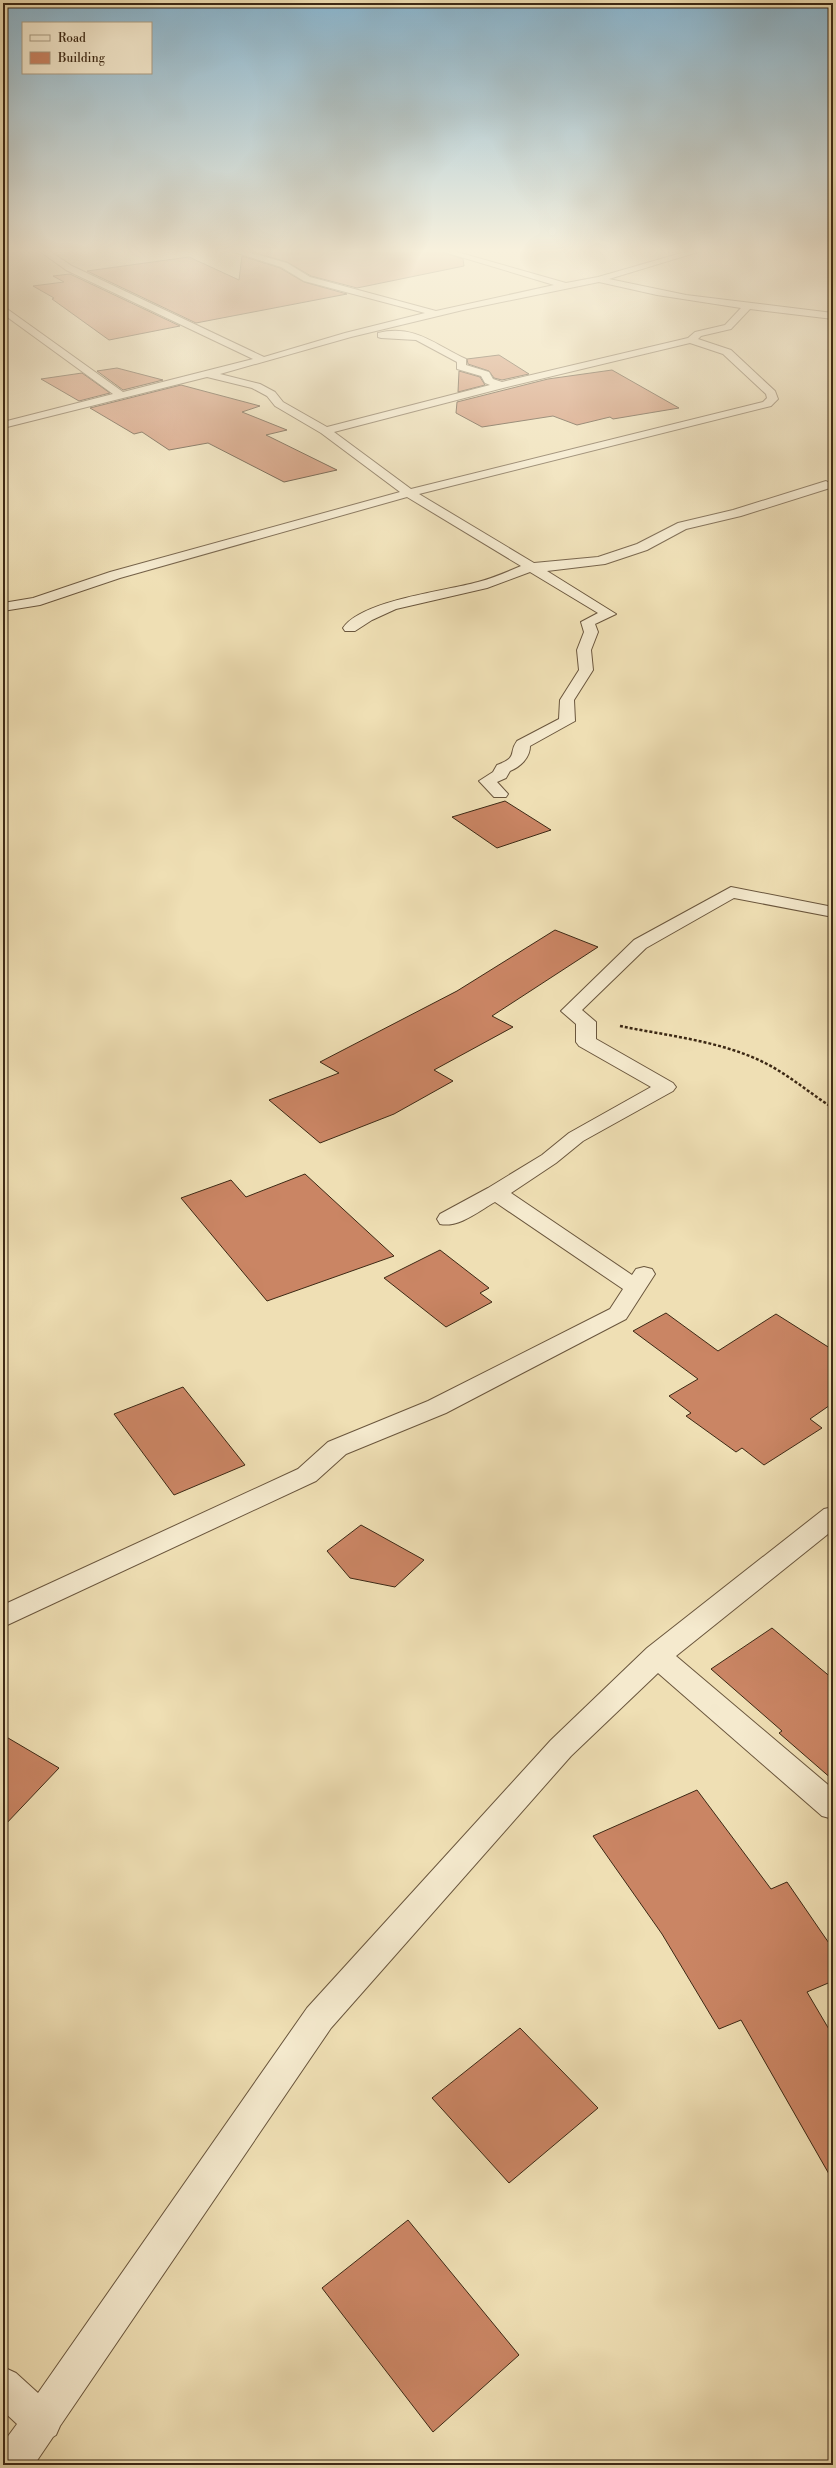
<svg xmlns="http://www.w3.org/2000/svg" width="836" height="2468" viewBox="0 0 836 2468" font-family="'Libre Bodoni',serif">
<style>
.building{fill:#ca8564;stroke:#3d2915}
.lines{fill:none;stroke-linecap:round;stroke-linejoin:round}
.minor-casing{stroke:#6a563d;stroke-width:2}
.path{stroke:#3d2915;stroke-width:2.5;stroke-dasharray:3 2;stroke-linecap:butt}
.minor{fill:#f5eace;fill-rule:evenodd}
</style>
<rect width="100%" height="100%" fill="#efdfb4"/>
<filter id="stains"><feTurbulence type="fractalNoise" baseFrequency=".005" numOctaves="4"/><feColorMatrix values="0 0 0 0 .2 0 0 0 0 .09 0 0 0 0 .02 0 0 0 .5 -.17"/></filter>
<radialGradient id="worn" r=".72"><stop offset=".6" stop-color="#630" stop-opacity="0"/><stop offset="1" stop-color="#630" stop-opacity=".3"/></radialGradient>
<g class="building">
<path d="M252,252H443L463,259L464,266L357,288L311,276L287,262Z"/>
<path d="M242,256L280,268L304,282L347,294L196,323L87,271L189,257L239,280Z"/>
<path d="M70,274L180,326L109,340L52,299L54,298L33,286L64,282L53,276Z"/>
<path d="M499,355L529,374L502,380L494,378L489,371L468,364L467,359Z"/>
<path d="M117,368L163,380L123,390L97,371Z"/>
<path d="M612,370L679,408L613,419L610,417L577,425L553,416L482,427L456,413L457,402L548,379Z"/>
<path d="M459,371L480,377L485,385L458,392Z"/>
<path d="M82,373L110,393L79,401L41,379Z"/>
<path d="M181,385L260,406L242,412L287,430L266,435L337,470L284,482L208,443L169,450L142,432L134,434L90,408Z"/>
<path d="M505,801L551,830L497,848L452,817Z"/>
<path d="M555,930L598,947L492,1016L513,1027L434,1070L453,1081L394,1114L320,1143L269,1100L339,1073L320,1062L457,991Z"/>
<path d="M305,1174L394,1256L267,1301L181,1198L231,1180L246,1197Z"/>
<path d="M440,1250L489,1288L480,1293L492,1302L446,1327L384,1278Z"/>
<path d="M666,1313L718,1351L776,1314L833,1350V1403L810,1419L822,1428L764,1465L742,1448L736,1452L686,1416L691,1413L669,1396L698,1379L633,1331Z"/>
<path d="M183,1387L245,1465L174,1495L114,1414Z"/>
<path d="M361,1525L424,1560L395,1587L350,1578L327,1551Z"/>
<path d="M772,1628L833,1679V1780L779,1733L782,1731L711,1669Z"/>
<path d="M3,1735L59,1768L3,1827Z"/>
<path d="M697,1790L771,1889L787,1882L833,1949V1981L807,1992L833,2036V2181L741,2020L719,2029L662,1934L593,1836Z"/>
<path d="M520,2028L598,2108L509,2183L432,2098Z"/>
<path d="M408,2220L519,2355L433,2432L322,2288Z"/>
</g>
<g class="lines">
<defs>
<g id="minor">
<path d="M41,252H51L72,266L264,357L345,333L425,313L304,281L281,267L234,252H247L287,263L310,277L436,311L554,285L444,252H457L566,283L598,277L685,252H698L609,279L686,295L833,313V319L750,309L731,329L701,336L698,339L731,350L775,391L778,399L771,406L419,494L534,563L598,557L637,544L678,523L733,510L826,481L832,485L830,488L741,516L686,529L647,550L605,564L547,571L616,614L595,624L598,632L591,650L593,670L574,700L575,721L530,746C530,758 520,767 510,771L506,778L497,782L508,794L506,797H494L479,781L493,772L497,765C519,757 508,753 517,741L559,719L560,700L579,670L577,650L584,632L581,622L598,613L530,572L487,588L396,609L372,620L355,631H345L343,628C362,600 446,591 478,582C493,578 507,572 521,566L407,497L120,578L40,605L3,611V603L33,598L110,572L400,492L321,433L275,406L267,396L252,388L207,377L3,428V422L113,394L3,314V306L123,392L253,359L66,270ZM599,282L657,295L741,308L725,325L695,332L688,338L502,382L493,379L489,372L466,365V359C435,345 415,324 378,333V337L381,338L416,340L457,362V369L481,376L485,383L490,385L327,427L283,402L275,392L260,384L220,374L351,337L463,310ZM690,343L723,354L766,394L767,398L763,402L411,489L334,432L503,388Z"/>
<path d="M731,887L833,907V917L734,898L646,948L582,1010L596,1022V1039L673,1083L676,1087L673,1091L583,1141L556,1163L511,1193L632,1275L636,1269L644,1267L652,1269L655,1274L626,1319L446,1413L346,1454L316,1481L3,1627V1605L298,1469L328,1442L428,1401L610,1309L623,1289L495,1202C479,1211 459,1228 440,1224L437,1219L440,1214L488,1188L542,1155L569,1133L651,1087L579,1046L576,1042V1024L561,1011L634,940Z"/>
<path d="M833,1507V1530L676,1656L833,1789V1819L822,1816L658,1673L571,1756L331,2028L60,2426L56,2435L53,2437L34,2465H3V2443L17,2424L3,2411V2367L16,2373L38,2393L307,2008L551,1740L647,1648L824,1509Z"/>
</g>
</defs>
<use href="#minor" class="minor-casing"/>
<path class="path" d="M620,1026C668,1036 723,1041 767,1064C790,1076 811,1094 833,1108"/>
<use href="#minor" class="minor"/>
</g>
<linearGradient id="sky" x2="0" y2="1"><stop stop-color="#89b7d2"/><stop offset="0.42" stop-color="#f8f1dd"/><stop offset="1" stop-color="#f8f1dd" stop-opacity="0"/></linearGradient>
<rect width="836" height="597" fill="url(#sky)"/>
<rect width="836" height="2468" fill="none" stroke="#efdfb4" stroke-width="16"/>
<rect x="4" y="4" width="828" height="2460" fill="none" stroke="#3d2915" stroke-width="2"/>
<rect x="8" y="8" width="820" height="2452" fill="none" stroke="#3d2915"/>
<rect x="22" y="22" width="130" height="52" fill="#f5eace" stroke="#ab9d84"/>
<rect x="30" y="35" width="20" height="6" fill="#f5eace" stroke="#ab9d84"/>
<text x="58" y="42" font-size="12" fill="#3d2915">Road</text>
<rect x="30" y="52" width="20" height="12" fill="#ca8564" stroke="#ab9d84"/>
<text x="58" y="62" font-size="12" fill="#3d2915">Building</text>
<rect width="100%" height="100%" filter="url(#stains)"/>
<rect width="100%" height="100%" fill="url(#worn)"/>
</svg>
